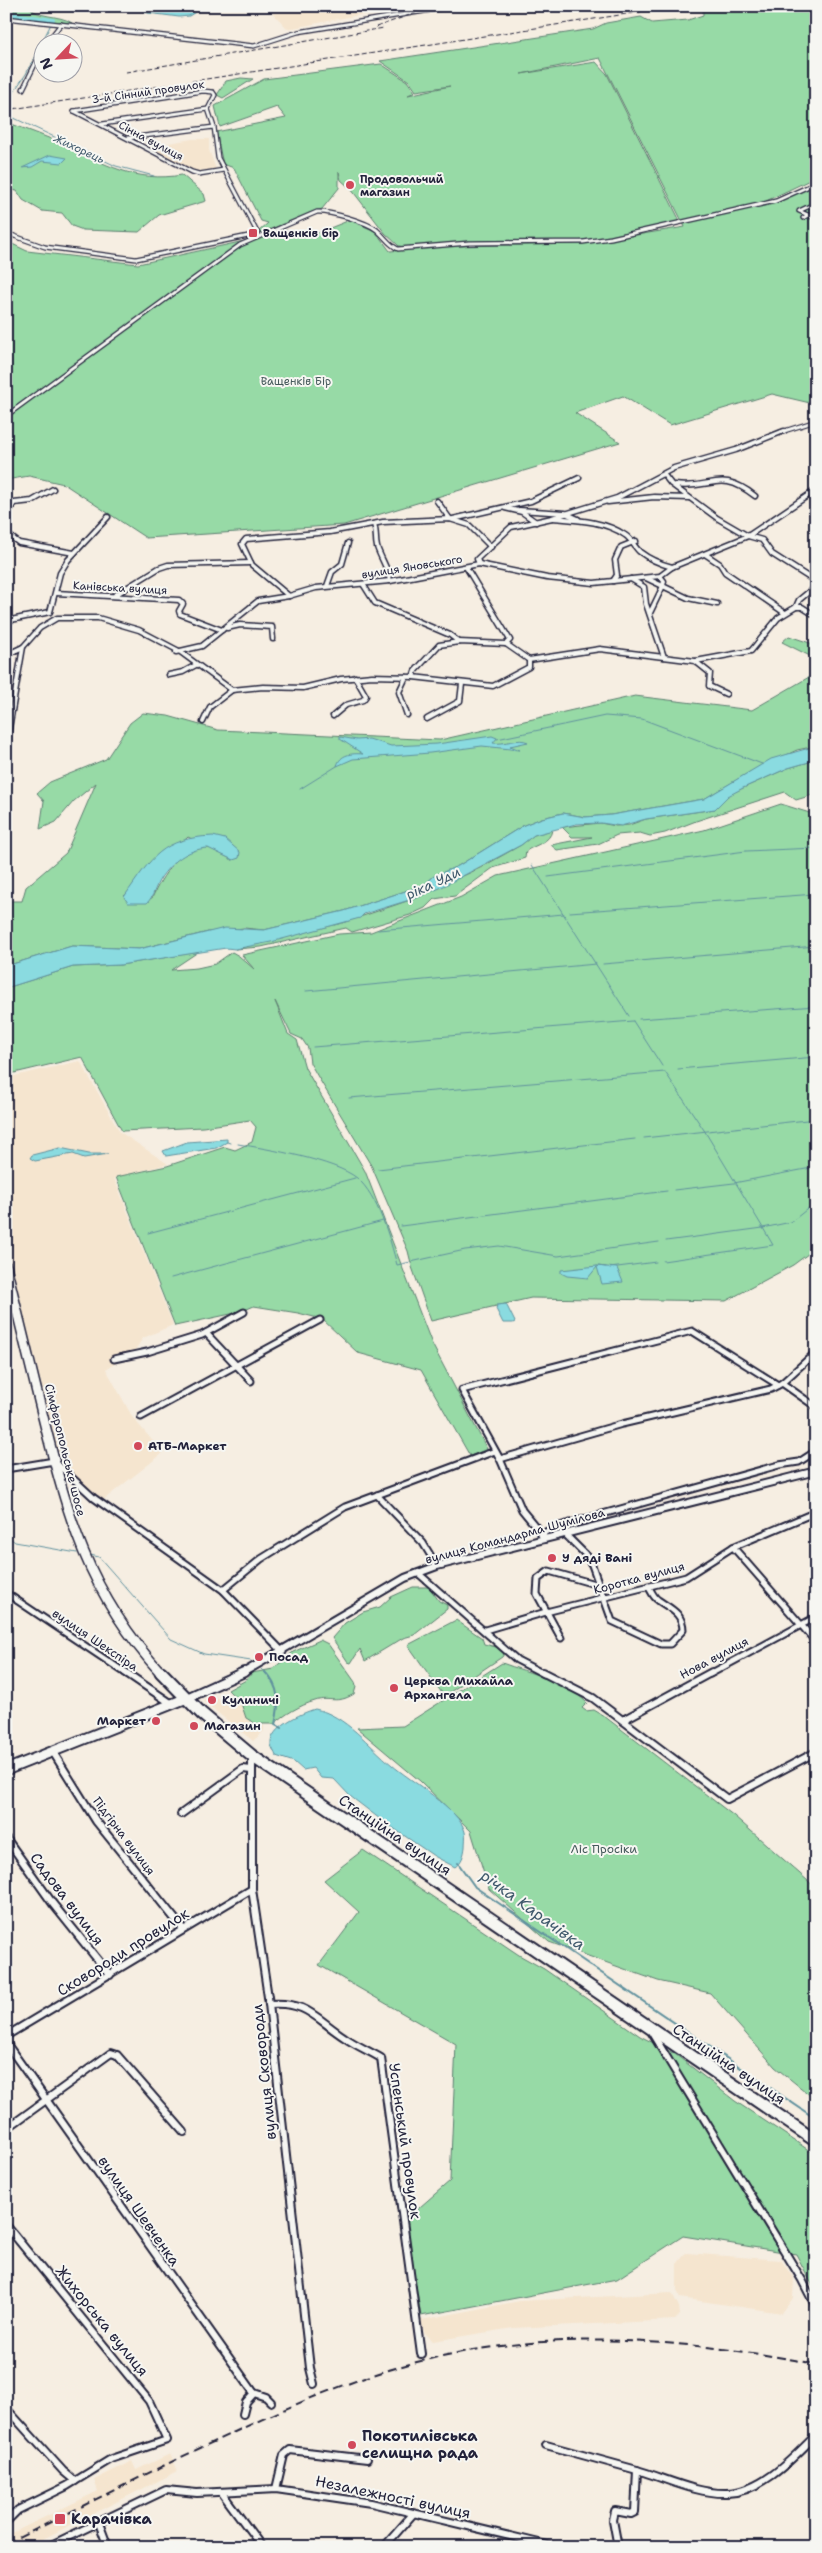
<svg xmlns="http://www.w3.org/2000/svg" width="822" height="2553" viewBox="0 0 822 2553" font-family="'Shantell Sans',sans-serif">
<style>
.built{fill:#f5e5cf}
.green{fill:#97daa6;stroke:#5c7e70;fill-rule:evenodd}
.water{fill:#8adbe0;stroke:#60919e}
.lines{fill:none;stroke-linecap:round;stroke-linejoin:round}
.stream-far1{stroke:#60919e;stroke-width:1}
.stream{stroke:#60919e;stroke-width:2}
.canal{stroke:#8adbe0;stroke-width:4}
.minor-far3-casing{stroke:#22223b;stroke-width:5.5}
.minor-far2-casing{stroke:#22223b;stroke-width:7}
.minor-far1-casing{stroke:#22223b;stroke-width:9}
.minor-casing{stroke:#22223b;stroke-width:10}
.tertiary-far1-casing{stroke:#22223b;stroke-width:10}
.tertiary-casing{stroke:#22223b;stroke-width:12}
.secondary-casing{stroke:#22223b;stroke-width:13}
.trunk-far1-casing{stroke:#22223b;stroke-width:12}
.trunk-casing{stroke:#22223b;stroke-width:15}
.minor-far3{stroke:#f6f6f2;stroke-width:3}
.minor-far2{stroke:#f6f6f2;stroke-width:4}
.minor-far1{stroke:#f6f6f2;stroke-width:5}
.minor{stroke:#f6f6f2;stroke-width:6}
.tertiary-far1{stroke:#f6f6f2;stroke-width:6}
.tertiary{stroke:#f6f6f2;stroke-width:8}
.secondary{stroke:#f6f6f2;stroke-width:9}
.trunk-far1{stroke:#f6f6f2;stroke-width:9}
.trunk{stroke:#f6f6f2;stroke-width:11}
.rail-far1{stroke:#22223b;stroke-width:1;stroke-dasharray:5 2.5;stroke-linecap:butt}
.rail{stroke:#22223b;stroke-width:2;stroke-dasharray:9 5;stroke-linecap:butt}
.poi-dot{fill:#d1495b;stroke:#f6f6f2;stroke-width:2}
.labels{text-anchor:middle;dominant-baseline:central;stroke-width:4;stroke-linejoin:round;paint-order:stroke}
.far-street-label{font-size:11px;fill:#22223b;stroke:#f6f6f2}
.far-water-label{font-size:11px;font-style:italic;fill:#415a6d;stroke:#f6f6f2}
.far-poi-label{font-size:11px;font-weight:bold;fill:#22223b;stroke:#f6f6f2;text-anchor:start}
.far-park-label{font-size:11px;fill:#45595b;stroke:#f6f6f2}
.poi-label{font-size:12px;font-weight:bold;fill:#22223b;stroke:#f6f6f2;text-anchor:start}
.street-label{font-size:12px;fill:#22223b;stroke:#f6f6f2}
.park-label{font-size:12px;fill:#45595b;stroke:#f6f6f2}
.water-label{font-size:14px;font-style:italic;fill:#415a6d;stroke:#f6f6f2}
.near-street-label{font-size:15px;fill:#22223b;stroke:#f6f6f2}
.near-poi-label{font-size:15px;font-weight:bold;fill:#22223b;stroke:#f6f6f2;text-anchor:start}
.near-water-label{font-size:16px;font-style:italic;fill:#415a6d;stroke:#f6f6f2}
</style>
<rect width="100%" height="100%" fill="#f6eee2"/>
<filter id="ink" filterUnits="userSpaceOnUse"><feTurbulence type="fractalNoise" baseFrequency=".02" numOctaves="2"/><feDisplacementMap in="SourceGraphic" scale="10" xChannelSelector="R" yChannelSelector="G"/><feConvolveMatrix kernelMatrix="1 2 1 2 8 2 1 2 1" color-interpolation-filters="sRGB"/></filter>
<g filter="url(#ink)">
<g class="built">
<path d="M266,6H404L288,29Z"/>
<path d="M192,139H209V150L216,169L197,171L186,168L146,147Z"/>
<path d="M80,1061L120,1132L168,1164L114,1178L173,1325L143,1338L133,1353L106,1369L133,1418L163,1453L102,1501L65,1479L6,1242L8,1114L6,1078Z"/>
<path d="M211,1694L220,1700L230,1694L241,1703L246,1718L255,1724L264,1726V1731L253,1741L203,1701Z"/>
<path d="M686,2253L781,2260L794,2279L793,2298L782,2313L680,2298L677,2290V2264Z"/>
<path d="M672,2293L679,2307L680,2315L675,2320L513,2328L433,2341L424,2332L421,2320L520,2301Z"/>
<path d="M170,2454L178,2471L27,2547H6V2536L98,2491L94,2480L132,2461L136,2470Z"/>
</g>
<g class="green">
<path d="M6,6H28C38,19 59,14 72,23L6,18Z"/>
<path d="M737,6H816V177L766,201L773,203L816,182V408L810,403L772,394L670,425L623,396L575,413L620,442L344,525L146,538L64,484L29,476L6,480V241L27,251L138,264L254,239L283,230L315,234L350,220L375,231L390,251L451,246L582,244L685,227L600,58L521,74L596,62L607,74L680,221L606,237L568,242L479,241L409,248L399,246L385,233L351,189L341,180L339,172V188L322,209L262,233L258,232L268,223L261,221L234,168L223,164L216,132L286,118L277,107L220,127L215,106L264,79L381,64L407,81L415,92L408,95L450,86L416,91L409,81L380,61L593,29L606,23L641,17L652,23L688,20L703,15V11Z"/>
<path d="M241,78L253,79L223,98L217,95L226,81Z"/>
<path d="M6,122C25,129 46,136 64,145C105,164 135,183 182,175L204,194L206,201L159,215L139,232L83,230L72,226L62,213L42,211L23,200L17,191L6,189Z"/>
<path d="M789,636L816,645V659L782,642Z"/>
<path d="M816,673V746L797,750L750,772L704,799L611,815L585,817L563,813L542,818L524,825L458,866L434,876L424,885L344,911L264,930L244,928L208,932L139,949L72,946L6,966V901H22L26,887L66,853L96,783L74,801L56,822L40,829L44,801L37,793L50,782L106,759L130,723L143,713L168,716L218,730L440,740L635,696L752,710ZM188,837L233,860C225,856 216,849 208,848C181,843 161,878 152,898L124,896Z"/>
<path d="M816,760V794L796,800L785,792L696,821L665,833L650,836L640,833L617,835L598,844L557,850L551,845L592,837H572L562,827L600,823L616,826L629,825L646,819L715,809L728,795L743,788L788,768Z"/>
<path d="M781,804L816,815V1248L793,1265L726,1301L531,1298L431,1321L412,1267L408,1251L372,1167L318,1077L310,1063L308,1048L302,1039L291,1034L275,1001L288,1034L297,1040L305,1068L365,1171L432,1344L487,1449L470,1456L421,1370L358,1353L322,1319L298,1313L254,1306L240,1312L175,1326L116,1177L167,1166L225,1147L235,1150L252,1142L256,1127L250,1120L203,1127L122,1131L82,1057L6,1075V988L73,967L120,965L198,952L171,970L197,968L215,964L232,952L239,956L254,969L242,955L339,934L371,932L461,897L498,876L704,830Z"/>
<path d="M552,830C550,843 536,844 526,851L525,858L493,868L455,896L434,899L425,908L410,915L352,932L346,928L261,947L235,949L342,923L416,898L480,868L521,845L534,835Z"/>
<path d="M413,1587H429L439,1601L447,1605V1609L414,1635L403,1638L365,1661L360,1649L351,1663L348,1662L332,1638L345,1623L363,1612L380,1607L391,1597Z"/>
<path d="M456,1620L482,1638L484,1644L500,1648L504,1654L502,1657L444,1696L408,1645Z"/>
<path d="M320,1640L328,1644L355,1682L356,1687L354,1694C336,1705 330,1696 315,1701C300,1705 284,1715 274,1724H256L246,1718L241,1703L228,1690L246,1680L252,1673L273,1669L293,1652Z"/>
<path d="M502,1663C529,1673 566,1681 587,1703L582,1708L586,1711L594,1710L604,1716L734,1816L816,1888V2100L775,2067L710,1993L658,1981L549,1942L489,1889L471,1831L420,1781L357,1728L403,1726Z"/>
<path d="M363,1850L519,1955L544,1969L640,2036L675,2054L735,2101L816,2155V2292L796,2254L683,2236L617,2279L421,2316L405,2220L450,2181L456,2044L319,1965L359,1912L324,1880Z"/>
</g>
<g class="water">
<path d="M116,6H225L197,11L189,16L179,17L148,13L137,7H121L109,11Z"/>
<path d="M50,155L67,158L62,163L42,161L32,167L22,168Z"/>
<path d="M492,736L497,738L493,743C504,745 519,737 528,742L510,746L520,750L482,746L430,753L353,759L337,766C340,754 352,753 363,754L340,739V737L357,740L369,739L391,746L437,744Z"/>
<path d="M816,746V760L788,768L743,788L728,796L715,809L646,819L621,826L601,823L576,824L534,835L521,845L440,888L416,898L364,914L360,918L271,942L235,949L226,948L120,965L73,967L6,988V966L72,946L139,949L225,928L264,930L344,911L424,885L434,876L458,866L524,825L542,818L563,813L585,817L611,815L704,799L771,759Z"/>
<path d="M213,836L225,839L240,852L239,858L233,860L208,848C188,849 171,862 160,879C155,887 154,896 147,903H128L124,897C152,857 162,838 213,836Z"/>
<path d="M227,1139V1142L216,1148L166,1156L163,1151L187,1142Z"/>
<path d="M60,1148L89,1154H108L84,1158L73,1154L35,1161L30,1158L32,1155Z"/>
<path d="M597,1266L617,1268L623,1282L602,1284L597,1267L588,1278L567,1276L561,1273V1270Z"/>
<path d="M506,1304L515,1322L513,1323H503L496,1309L497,1305Z"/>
<path d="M315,1709C345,1715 369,1746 392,1765C410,1781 460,1809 465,1832C466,1836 465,1842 465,1847C464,1855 462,1862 455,1867L434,1856L380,1819L350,1796L334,1779L321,1778L313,1768L303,1770L294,1762L276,1756C275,1753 272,1748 271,1745C269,1727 302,1713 315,1709Z"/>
</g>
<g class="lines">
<g class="stream-far1">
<path d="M9,6L10,13"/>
<path d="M6,103L26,74L53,20"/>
<path d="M6,117L14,118L116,166L154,176"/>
<path d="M497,739L605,716L642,719L762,764"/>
<path d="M300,789L337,766"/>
<path d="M532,865L629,1016"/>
<path d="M548,877L746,851L816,848"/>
<path d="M570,912L816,894"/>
<path d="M378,930L564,914"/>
<path d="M603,964L816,946"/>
<path d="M306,991L596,964"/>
<path d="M639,1019L816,1006"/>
<path d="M633,1021L662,1066"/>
<path d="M313,1047L633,1021"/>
<path d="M678,1069L816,1057"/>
<path d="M665,1072L704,1130L763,1228L666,1241"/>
<path d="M349,1098L665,1072"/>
<path d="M644,1138L816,1119"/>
<path d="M227,1142L230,1143"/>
<path d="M238,1144C268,1149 334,1160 357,1178C378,1196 390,1239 397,1265L465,1250L499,1246L558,1256L659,1242"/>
<path d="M378,1169L635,1139"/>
<path d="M674,1190L734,1183L816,1167"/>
<path d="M401,1226L667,1191"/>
<path d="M148,1233L355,1178"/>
<path d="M663,1261L773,1245L763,1228L791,1222L816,1202"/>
<path d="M597,1266L606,1267"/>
<path d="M610,1268L656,1262"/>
<path d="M171,1278L383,1221"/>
<path d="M6,1535L15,1542L77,1553"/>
<path d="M90,1555L99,1557L171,1639L204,1654L251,1661"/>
<path d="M261,1669L266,1674"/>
</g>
<g class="stream">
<path d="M265,1672C280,1687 280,1704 275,1724L282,1728"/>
<path d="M458,1863L475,1887L816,2119"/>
</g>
<path class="canal" d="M6,13L53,20"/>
<defs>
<g id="minor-far3">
<path d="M6,18L254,46L298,32L456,6"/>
<path d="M47,42L61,24"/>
<path d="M23,89L42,50"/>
<path d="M74,111L203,91L213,92L215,95L208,109L214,127L218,158L258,234"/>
<path d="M74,111L192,172L199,174L224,170"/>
<path d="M102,124L208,109"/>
<path d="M128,138L214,127"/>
<path d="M808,215L816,219"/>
<path d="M803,218L808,215L799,211L816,203"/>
<path d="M6,233L45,247L136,259L258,234"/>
<path d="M6,416L240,245L317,212C330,211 367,222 377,230C385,237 389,245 398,249L469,243L583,242L611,238L776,201L816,183"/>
<path d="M781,432L816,421"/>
</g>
<g id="minor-far2">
<path d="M664,475L671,484L717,518L748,536L762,540L772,554L816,582"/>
<path d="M675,485C713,490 719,468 755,496"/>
<path d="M437,501L450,519"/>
<path d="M608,502L654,497L689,498"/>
<path d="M505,508L522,512L536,522"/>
<path d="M519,510L565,513L578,519"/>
<path d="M6,517L14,503L32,501L53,489"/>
<path d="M553,518C577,520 605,521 625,535C632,539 634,547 640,552C649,559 661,564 672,567"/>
<path d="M453,519L531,501L579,478"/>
<path d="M374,524C377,533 375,539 377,547C381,559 388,568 390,581"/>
<path d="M6,533L19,543L74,553"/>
<path d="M705,554L720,564L725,572L785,613"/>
<path d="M479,564L477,559L511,527L552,518L617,498L674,468L736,450L784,431"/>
<path d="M466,567L510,640L506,644"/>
<path d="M646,578L688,598L717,604"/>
<path d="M631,579L644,587L646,604L664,657"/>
<path d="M613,581L617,575L615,560L621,547L636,541"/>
<path d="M363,584L375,603L450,635L459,642"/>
<path d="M327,586L332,572L342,564L348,543"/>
<path d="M56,593L179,600L183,604L179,611L180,614L222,630"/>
<path d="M115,595L159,568L168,565L251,563"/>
<path d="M289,596L252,565L242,544L246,539L330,532L383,522L450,519L469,525L491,547"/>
<path d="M796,607H802L816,616"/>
<path d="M650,613L663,586L664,581L660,576"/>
<path d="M6,621L50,612L60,573L68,560L108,517"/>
<path d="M227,628L240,625L272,627L273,639"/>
<path d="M176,652L202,646L258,601L289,596L316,588L390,581L479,564L547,578L594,583L660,576L672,567L748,536L816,490"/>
<path d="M6,655L23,647"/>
<path d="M696,661L751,651L778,618L796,607L799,600L816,586"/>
<path d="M169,675L183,672L196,665"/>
<path d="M406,677L399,692L407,715"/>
<path d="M413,677L493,686L529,667V660"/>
<path d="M333,716L346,705L363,700L366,696L355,677"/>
<path d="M427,719L460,701L462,684"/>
<path d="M203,722L210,707L232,690"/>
<path d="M6,746L23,647L40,628L57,618H98L139,630L179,651L232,690L263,687L303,688L341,679L372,676L413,677L415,671L439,645L459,642L506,644L529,660L600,649L695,661L710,673L709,686L726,694"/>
</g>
<g id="minor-far1">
<path d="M206,1333L251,1381"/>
<path d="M114,1359L147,1352L202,1335L244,1312"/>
<path d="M782,1383L816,1407"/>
<path d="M141,1417L320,1320"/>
<path d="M500,1459L622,1424L771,1389L782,1383L816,1352"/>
<path d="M6,1469L54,1461L94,1498L223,1590L283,1652"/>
<path d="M377,1495L423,1543L437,1566"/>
<path d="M565,1534L585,1554L592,1565L612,1621L661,1644H670L683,1630C683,1613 669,1608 658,1600C653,1597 651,1590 648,1586"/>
<path d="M541,1535L552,1528L779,1465L799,1462L816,1451"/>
<path d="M545,1538L522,1510L500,1459L462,1390L692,1331L778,1385"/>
<path d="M733,1547L816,1642"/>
<path d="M418,1573L517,1660L544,1674"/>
<path d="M223,1590L261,1559L345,1507L495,1451"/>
<path d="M6,1593L127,1674"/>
<path d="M485,1630L546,1612L686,1577L733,1547L816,1512"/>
<path d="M561,1638L537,1594L538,1579L549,1571L598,1585"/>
<path d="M710,1674L816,1617"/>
</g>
<g id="minor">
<path d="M125,1672L172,1704"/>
<path d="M542,1672L593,1698L727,1799L816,1752"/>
<path d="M623,1720L712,1672"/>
<path d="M53,1752L96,1821L183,1929"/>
<path d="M252,1756V1889L269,2004L310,2368L314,2384"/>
<path d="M181,1814L243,1769L251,1770"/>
<path d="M6,1838L53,1904L110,1975"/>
<path d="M269,2004C307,2001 315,2018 344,2037C355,2045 369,2051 381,2058L421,2354"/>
<path d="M652,2033L802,2280L816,2307"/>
<path d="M6,2036L252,1889"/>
<path d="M6,2043L254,2393"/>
<path d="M6,2129L111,2053L117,2055L184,2132"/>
<path d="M6,2225L149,2401L167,2440L111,2459L67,2486L18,2510L6,2522"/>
<path d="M254,2393L266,2397L271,2402"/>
<path d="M6,2408L63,2471L75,2481"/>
<path d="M243,2414L246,2402L254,2393"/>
<path d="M546,2445L637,2470"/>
<path d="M276,2489L284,2455L290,2450L367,2459"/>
<path d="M222,2493L262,2547"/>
<path d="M99,2523L108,2547"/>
<path d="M47,2547L166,2490L197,2493L276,2489L371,2503L556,2547"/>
<path d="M384,2547L413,2514"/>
<path d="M618,2547L613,2520L615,2511L631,2514L635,2512L637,2470C665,2478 697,2494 727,2493C762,2492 793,2458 816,2435"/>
</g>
<path id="tertiary-far1" d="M241,1674L405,1578L437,1566L816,1471"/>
<path id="tertiary" d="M187,1698L244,1672"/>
<path id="secondary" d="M6,1770L187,1698"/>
<path id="trunk-far1" d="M6,1266C18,1315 30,1364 42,1413C68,1517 87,1592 162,1674"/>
<path id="trunk" d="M161,1672L202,1714L252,1756L816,2141"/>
</defs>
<use href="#minor-far3" class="minor-far3-casing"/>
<use href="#minor-far2" class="minor-far2-casing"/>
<use href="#minor-far1" class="minor-far1-casing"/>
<use href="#minor" class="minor-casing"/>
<use href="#tertiary-far1" class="tertiary-far1-casing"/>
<use href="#tertiary" class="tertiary-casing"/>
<use href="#secondary" class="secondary-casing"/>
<use href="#trunk-far1" class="trunk-far1-casing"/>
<use href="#trunk" class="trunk-casing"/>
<use href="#minor-far3" class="minor-far3"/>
<use href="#minor-far2" class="minor-far2"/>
<use href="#minor-far1" class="minor-far1"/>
<use href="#minor" class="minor"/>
<use href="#tertiary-far1" class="tertiary-far1"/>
<use href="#tertiary" class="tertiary"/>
<use href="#secondary" class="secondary"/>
<use href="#trunk-far1" class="trunk-far1"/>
<use href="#trunk" class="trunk"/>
<g class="rail-far1">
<path d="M671,9L690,6"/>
<path d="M376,27L435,6"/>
<path d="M126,72L384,28"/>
<path d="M6,110L678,6"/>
</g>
<path class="rail" d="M6,2544C84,2506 162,2465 241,2429C299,2402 358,2377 421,2361C551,2328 686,2339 816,2364"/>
</g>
</g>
<g class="poi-dot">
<circle cx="350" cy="185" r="5"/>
<rect x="248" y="228" width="10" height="10" rx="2.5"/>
<circle cx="138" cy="1446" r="5"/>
<circle cx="552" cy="1558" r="5"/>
<circle cx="259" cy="1657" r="5"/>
<circle cx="394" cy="1688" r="5"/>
<circle cx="212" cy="1700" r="5"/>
<circle cx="156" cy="1721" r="5"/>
<circle cx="194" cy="1726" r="5"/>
<circle cx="352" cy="2445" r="5"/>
<rect x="54" y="2513" width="12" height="12" rx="2.5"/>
</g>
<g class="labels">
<g class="far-street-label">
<text transform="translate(148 92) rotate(-8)">3-й Сінний провулок</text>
<text transform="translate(151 141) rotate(28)">Сінна вулиця</text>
<text transform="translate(412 567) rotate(-9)">вулиця Яновського</text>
<text transform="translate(120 588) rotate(3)">Канівська вулиця</text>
</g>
<g class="far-water-label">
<text transform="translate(79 149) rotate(25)">Жихорець</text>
</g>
<g class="far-poi-label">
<text x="360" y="179">Продовольчий<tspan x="360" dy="13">магазин</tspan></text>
<text x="263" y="233">Ващенків бір</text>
</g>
<g class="far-park-label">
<text x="296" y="381">Ващенків Бір</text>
</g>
<g class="poi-label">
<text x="148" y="1446">АТБ-Маркет</text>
<text x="562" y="1558">У дяді Вані</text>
<text x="269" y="1657">Посад</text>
<text x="404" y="1681">Церква Михайла<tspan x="404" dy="14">Архангела</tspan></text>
<text x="222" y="1700">Кулиничі</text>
<text x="146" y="1721" text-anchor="end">Маркет</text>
<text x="204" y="1726">Магазин</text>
</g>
<g class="street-label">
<text transform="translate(65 1450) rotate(76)">Сімферопольське шосе</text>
<text transform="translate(515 1536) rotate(-15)">вулиця Командарма Шумілова</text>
<text transform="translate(639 1578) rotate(-15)">Коротка вулиця</text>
<text transform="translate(95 1640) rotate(34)">вулиця Шекспіра</text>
<text transform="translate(714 1658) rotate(-28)">Нова вулиця</text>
<text transform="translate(124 1836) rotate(53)">Підгірна вулиця</text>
</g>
<g class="park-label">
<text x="604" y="1849">Ліс Просіки</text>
</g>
<g class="water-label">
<text transform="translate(433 883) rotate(-25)">ріка Уди</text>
</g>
<g class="near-street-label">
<text transform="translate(395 1835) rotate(34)">Станційна вулиця</text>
<text transform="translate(67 1899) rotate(53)">Садова вулиця</text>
<text transform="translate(123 1952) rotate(-32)">Сковороди провулок</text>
<text transform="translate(729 2064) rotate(34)">Станційна вулиця</text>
<text transform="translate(264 2072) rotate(-96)">вулиця Сковороди</text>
<text transform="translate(405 2141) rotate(82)">Успенський провулок</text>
<text transform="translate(139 2211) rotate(55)">вулиця Шевченка</text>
<text transform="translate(102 2321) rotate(51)">Жихорська вулиця</text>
<text transform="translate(393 2497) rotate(12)">Незалежності вулиця</text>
</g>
<g class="near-poi-label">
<text x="362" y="2436">Покотилівська<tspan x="362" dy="17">селищна рада</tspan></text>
<text x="71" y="2519">Карачівка</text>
</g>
<g class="near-water-label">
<text transform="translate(533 1910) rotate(36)">річка Карачівка</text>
</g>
</g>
<rect width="822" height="2553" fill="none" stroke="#f6f6f2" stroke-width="25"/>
<rect x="12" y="12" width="797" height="2528" fill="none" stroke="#22223b" stroke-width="2" filter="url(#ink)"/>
<g transform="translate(58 58) rotate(245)"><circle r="24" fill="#f6f6f2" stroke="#a1a1a9"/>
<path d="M0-4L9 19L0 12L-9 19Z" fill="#d1495b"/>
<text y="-8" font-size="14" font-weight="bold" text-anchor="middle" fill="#22223b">N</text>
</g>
</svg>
